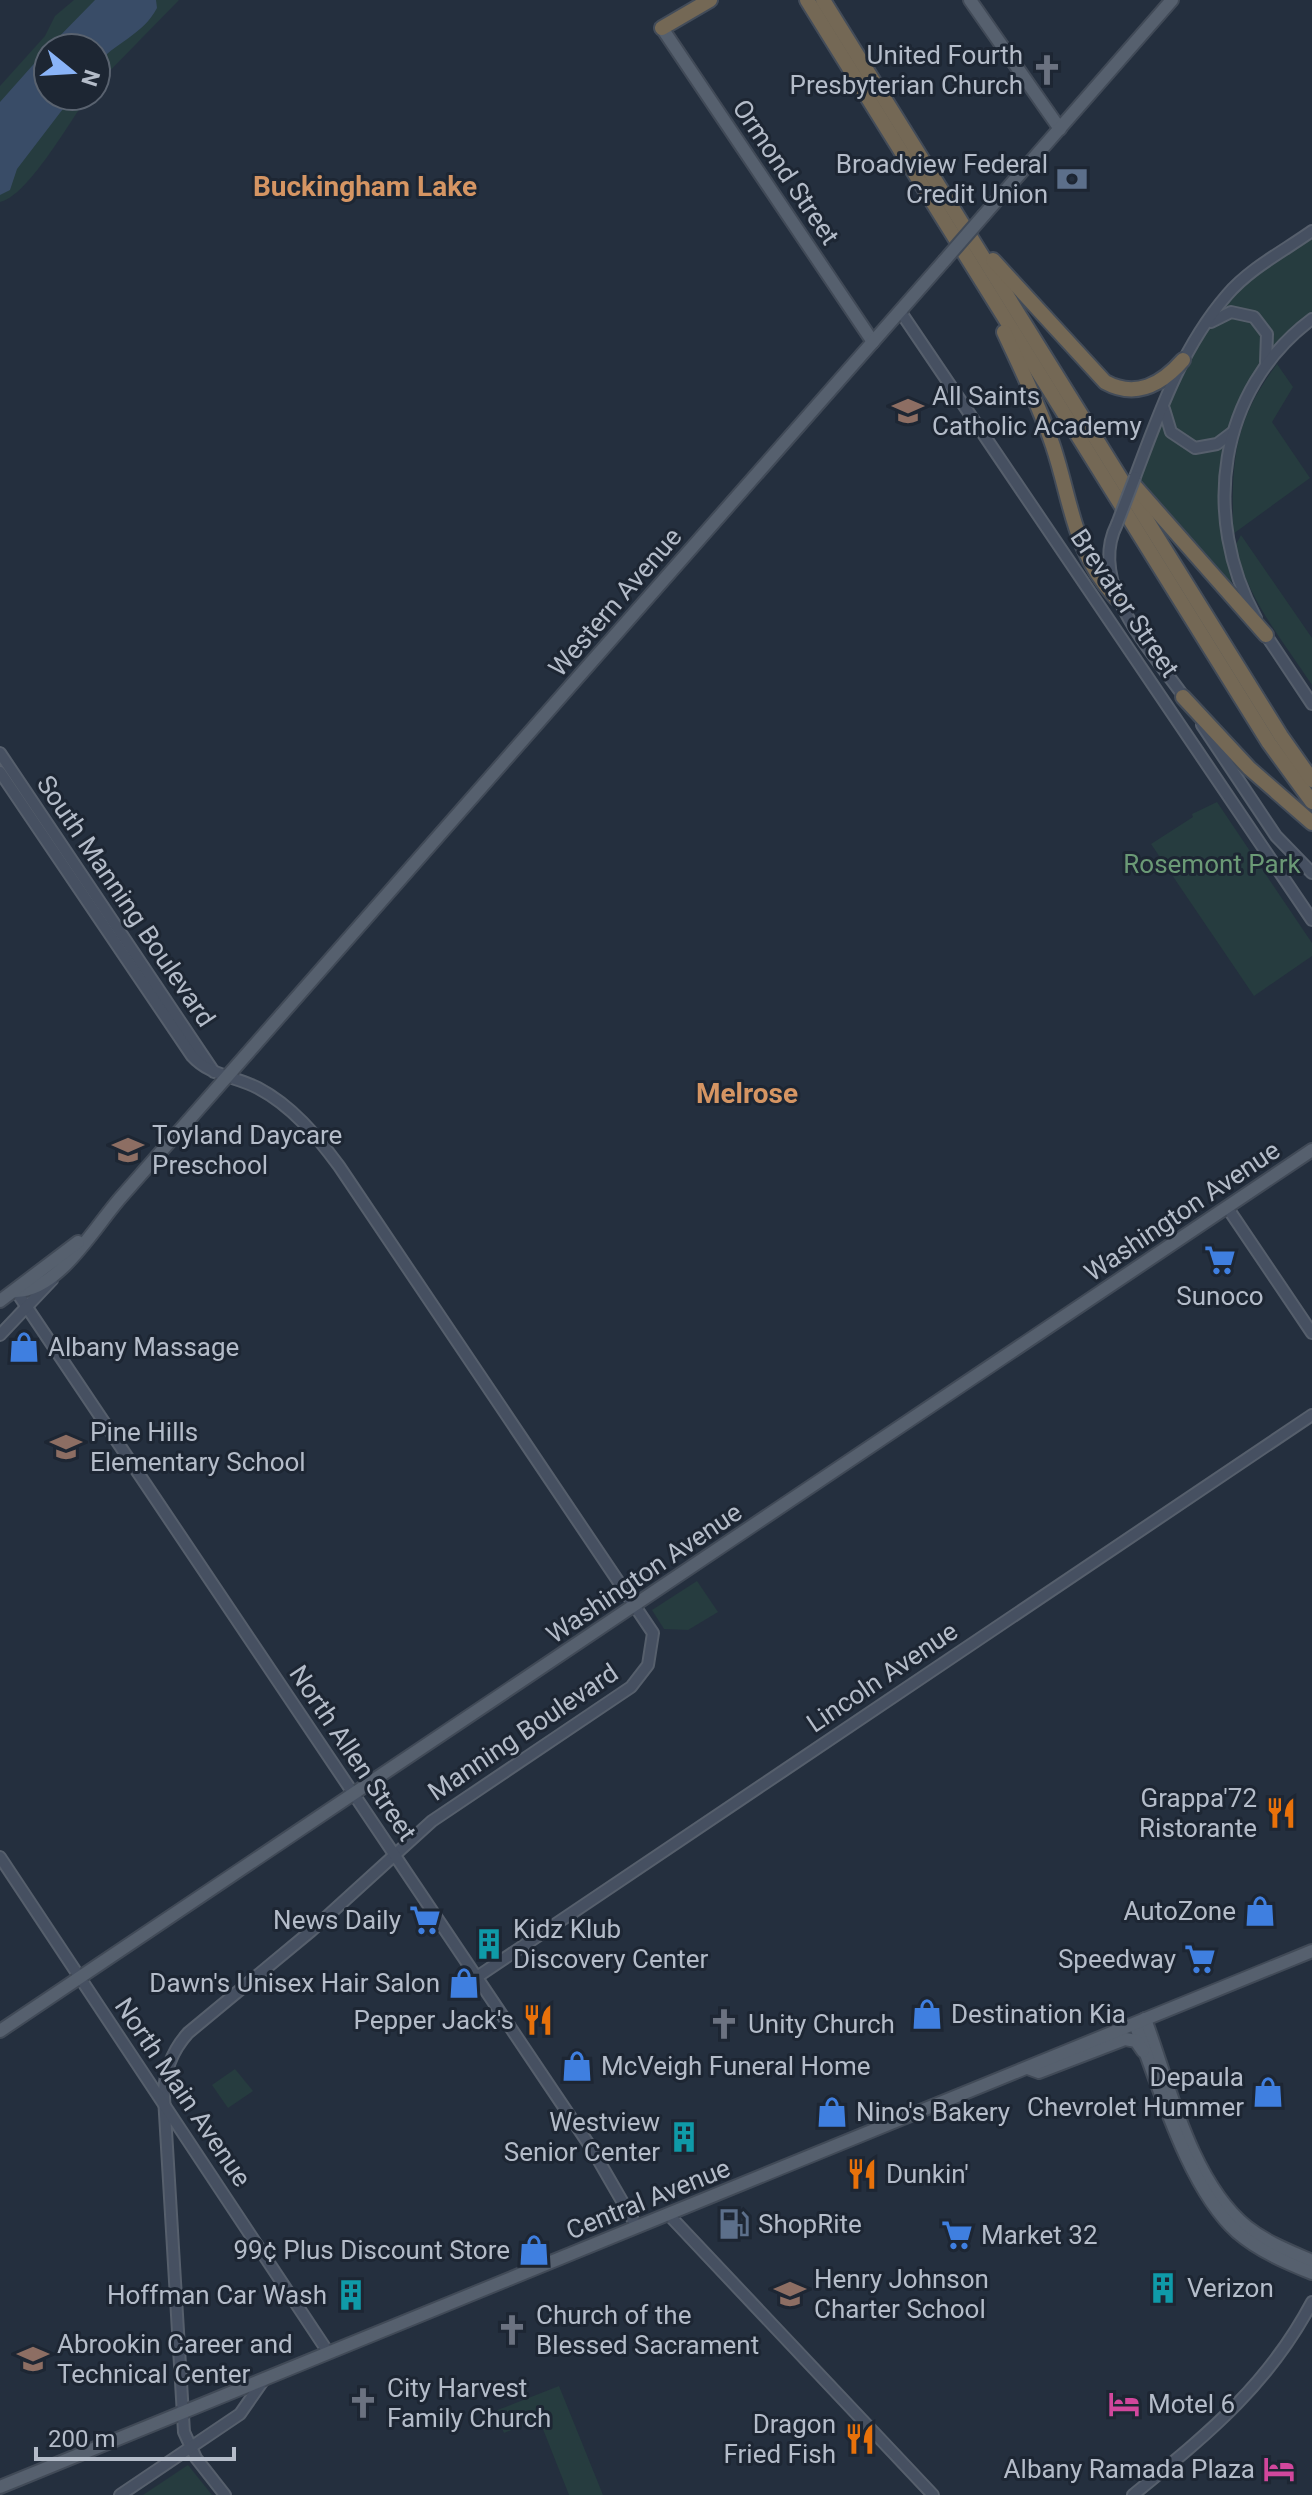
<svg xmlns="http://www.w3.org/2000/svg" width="1312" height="2495" viewBox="0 0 1312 2495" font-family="Roboto,sans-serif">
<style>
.green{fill:#263c3f}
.water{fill:#394c67}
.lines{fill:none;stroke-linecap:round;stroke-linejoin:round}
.secondary-casing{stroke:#565f6c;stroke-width:14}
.primary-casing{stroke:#414a57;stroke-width:16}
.highway-casing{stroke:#434c59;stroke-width:18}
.secondary{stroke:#465061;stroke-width:10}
.primary{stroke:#56606e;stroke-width:12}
.highway{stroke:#746855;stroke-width:14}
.secondary-bridge-casing{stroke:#565f6c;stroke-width:14;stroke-linecap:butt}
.primary-bridge-casing{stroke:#414a57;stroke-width:16;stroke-linecap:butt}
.secondary-bridge{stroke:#465061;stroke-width:10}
.primary-bridge{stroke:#56606e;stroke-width:12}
.labels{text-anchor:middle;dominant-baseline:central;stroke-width:6;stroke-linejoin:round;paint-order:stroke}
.poi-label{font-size:26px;fill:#b4bcc9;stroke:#1d2633;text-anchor:start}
.street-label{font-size:26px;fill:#b4bcc9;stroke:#1d2633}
.park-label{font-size:26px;fill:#6b9a76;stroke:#1d2633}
.neighbourhood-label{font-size:28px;font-weight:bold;fill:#d59563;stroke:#1d2633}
</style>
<rect width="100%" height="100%" fill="#242f3e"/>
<g class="green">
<path d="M74,0H179L96,85V48H48V96H88C71,120 27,197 0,202V86L45,36L55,16Z"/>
<path d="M1312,231V322L1266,364L1227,452L1219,489L1220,517L1233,590L1138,483L1163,421L1167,396L1228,294Z"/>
<path d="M1277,364L1293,387L1272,422L1310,478L1233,534C1232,462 1232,424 1277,364Z"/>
<path d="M1241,535L1312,638V685C1282,639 1249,602 1235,546Z"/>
<path d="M1217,802L1312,943V956L1254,996L1151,844L1193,817L1192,814Z"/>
<path d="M697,1581L718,1612L688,1630L664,1629L652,1610Z"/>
<path d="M235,2069L253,2091L228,2108L212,2085Z"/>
<path d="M559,2386L603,2495H569L539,2419L504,2433L495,2411Z"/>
<path d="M188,2465L212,2495H143Z"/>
</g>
<g class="water">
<path d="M95,0H156L157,8C143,35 114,43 96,65V48H48Z"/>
<path d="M48,48V96H71L69,101L17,169L10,190L0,195V102Z"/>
</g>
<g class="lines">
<defs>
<g id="secondary">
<path d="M900,311L1312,920"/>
<path d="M1211,322L1231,312L1254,317L1267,334L1266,362"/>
<path d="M1164,409L1171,432L1195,448L1217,444L1233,432"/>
<path d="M1135,477C1159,413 1182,347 1227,295C1250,268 1284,251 1312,231"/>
<path d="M1117,524C1086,585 1154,653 1187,701"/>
<path d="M1256,618C1201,517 1217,390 1312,319"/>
<path d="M1264,632L1312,704"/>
<path d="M1202,725L1276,836L1312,873"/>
<path d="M0,753L214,1072"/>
<path d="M0,772L192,1056C210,1076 235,1076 258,1088C292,1106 316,1135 339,1166L653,1633L648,1665L631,1687L432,1821L311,1931L188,2033C171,2052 164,2072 164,2097L184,2432L196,2458L225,2495"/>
<path d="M1227,1207L1312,1333"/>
<path d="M16,1291L592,2149L637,2227"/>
<path d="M0,1335L52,1280"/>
<path d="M0,1857L328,2352"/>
<path d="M477,1977L1312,1415"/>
<path d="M669,2215L933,2495"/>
<path d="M120,2495L240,2414L265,2378"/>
<path d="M1133,2495C1206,2435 1267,2387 1312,2302"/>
</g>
<g id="primary">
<path d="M970,0L1060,129"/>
<path d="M662,28L873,342"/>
<path d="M984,215L1172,0"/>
<path d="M16,1291C59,1291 95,1226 122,1196L944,261"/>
<path d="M0,1301L78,1242"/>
<path d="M1145,2019C1169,2084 1191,2182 1247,2227C1266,2242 1289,2251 1312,2261"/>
<path d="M1135,2024C1159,2086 1188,2188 1237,2232C1259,2251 1285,2262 1312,2273"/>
<path d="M0,2031L1312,1150"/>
<path d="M1028,2068L1039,2072L1125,2039L1136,2041L1143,2051"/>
<path d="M0,2487L1312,1951"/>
</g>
<g id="highway">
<path d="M807,0L1269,743L1312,802"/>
<path d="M823,0L1281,736L1312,780"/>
<path d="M662,28L710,0"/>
<path d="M993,260L1105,382C1136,399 1162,384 1183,360"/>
<path d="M1004,332C1021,369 1040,407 1053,446C1072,503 1072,549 1116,598"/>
<path d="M1132,483L1266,635"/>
<path d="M1183,697L1249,768L1312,823"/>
</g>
</defs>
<use href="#secondary" class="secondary-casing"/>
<use href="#primary" class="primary-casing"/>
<use href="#highway" class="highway-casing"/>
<use href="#secondary" class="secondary"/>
<use href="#primary" class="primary"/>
<use href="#highway" class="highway"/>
<defs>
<path id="secondary-bridge" d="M1117,524L1135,477"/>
<path id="primary-bridge" d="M944,261L984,215"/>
</defs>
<use href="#secondary-bridge" class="secondary-bridge-casing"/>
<use href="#primary-bridge" class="primary-bridge-casing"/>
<use href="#secondary-bridge" class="secondary-bridge"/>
<use href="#primary-bridge" class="primary-bridge"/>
</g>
<defs>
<symbol id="church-bare" viewBox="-9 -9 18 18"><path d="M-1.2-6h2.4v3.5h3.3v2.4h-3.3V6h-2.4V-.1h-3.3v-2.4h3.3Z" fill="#6b7280" stroke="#1d2633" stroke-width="2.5" paint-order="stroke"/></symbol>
<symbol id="bank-bare" viewBox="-9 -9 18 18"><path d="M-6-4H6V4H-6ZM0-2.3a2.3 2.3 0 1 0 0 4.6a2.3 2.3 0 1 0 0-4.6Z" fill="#5c6f8a" stroke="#1d2633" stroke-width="2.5" paint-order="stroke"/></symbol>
<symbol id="school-bare" viewBox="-9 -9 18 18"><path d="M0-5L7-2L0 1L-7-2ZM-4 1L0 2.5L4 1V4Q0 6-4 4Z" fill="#8d6e63" stroke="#1d2633" stroke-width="2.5" paint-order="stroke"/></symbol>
<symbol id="supermarket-bare" viewBox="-9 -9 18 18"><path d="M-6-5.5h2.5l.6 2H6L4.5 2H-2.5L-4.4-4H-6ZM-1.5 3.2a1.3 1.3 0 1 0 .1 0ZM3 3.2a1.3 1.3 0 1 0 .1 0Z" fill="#3f7fe0" stroke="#1d2633" stroke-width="2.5" paint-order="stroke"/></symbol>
<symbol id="shop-bare" viewBox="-9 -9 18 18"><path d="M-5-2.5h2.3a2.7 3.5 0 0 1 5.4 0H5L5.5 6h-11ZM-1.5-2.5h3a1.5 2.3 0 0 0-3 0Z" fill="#3f7fe0" stroke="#1d2633" stroke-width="2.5" paint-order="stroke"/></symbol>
<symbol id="restaurant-bare" viewBox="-9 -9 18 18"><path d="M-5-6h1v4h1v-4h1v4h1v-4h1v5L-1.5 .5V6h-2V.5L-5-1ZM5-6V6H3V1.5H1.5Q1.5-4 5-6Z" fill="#e8710a" stroke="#1d2633" stroke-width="2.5" paint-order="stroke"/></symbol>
<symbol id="building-bare" viewBox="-9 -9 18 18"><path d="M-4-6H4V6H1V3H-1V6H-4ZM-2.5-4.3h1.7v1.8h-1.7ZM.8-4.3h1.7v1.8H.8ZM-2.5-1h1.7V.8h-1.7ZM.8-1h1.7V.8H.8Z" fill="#0f9aa8" stroke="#1d2633" stroke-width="2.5" paint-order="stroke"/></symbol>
<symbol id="fuel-bare" viewBox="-9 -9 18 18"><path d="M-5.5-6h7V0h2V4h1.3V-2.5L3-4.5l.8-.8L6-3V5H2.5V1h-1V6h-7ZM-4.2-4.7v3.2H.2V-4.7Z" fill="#5c6f8a" stroke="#1d2633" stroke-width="2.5" paint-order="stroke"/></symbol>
<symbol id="hotel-bare" viewBox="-9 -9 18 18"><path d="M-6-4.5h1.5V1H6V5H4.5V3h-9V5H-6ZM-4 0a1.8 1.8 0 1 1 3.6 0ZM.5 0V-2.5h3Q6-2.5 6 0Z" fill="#d1479c" stroke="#1d2633" stroke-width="2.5" paint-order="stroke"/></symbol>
</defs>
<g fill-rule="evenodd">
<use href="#church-bare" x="1025" y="48" width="44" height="44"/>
<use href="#bank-bare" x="1050" y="157" width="44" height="44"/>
<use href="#school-bare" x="886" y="389" width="44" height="44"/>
<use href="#school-bare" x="106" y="1128" width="44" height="44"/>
<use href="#supermarket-bare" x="1198" y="1238" width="44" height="44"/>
<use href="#shop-bare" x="2" y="1325" width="44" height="44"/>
<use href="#school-bare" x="44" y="1425" width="44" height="44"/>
<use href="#restaurant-bare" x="1259" y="1791" width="44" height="44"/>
<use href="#shop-bare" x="1238" y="1889" width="44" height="44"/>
<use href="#supermarket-bare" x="403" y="1898" width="44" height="44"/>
<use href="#building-bare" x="467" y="1922" width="44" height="44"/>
<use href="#supermarket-bare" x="1178" y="1937" width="44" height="44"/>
<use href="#shop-bare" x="442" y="1961" width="44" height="44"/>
<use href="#shop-bare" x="905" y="1992" width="44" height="44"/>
<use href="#restaurant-bare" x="516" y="1998" width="44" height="44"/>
<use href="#church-bare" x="702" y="2002" width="44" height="44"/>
<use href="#shop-bare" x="555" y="2044" width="44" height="44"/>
<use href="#shop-bare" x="1246" y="2070" width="44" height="44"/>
<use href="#shop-bare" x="810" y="2090" width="44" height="44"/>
<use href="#building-bare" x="662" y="2115" width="44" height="44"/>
<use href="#restaurant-bare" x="840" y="2152" width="44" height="44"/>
<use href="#fuel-bare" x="712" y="2202" width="44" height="44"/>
<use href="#supermarket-bare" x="935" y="2213" width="44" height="44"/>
<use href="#shop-bare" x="512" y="2228" width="44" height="44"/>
<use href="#building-bare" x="1141" y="2266" width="44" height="44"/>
<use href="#school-bare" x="768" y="2272" width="44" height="44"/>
<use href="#building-bare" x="329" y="2273" width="44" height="44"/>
<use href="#church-bare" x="490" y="2308" width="44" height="44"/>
<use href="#school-bare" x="11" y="2337" width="44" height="44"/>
<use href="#church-bare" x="341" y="2381" width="44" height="44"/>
<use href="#hotel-bare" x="1102" y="2382" width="44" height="44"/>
<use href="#restaurant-bare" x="838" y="2417" width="44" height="44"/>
<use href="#hotel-bare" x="1257" y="2447" width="44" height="44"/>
</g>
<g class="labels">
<g class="poi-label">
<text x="1023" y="55" text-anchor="end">United Fourth<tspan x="1023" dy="30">Presbyterian Church</tspan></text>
<text x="1048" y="164" text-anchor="end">Broadview Federal<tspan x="1048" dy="30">Credit Union</tspan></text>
<text x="932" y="396">All Saints<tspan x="932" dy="30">Catholic Academy</tspan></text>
<text x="152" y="1135">Toyland Daycare<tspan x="152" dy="30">Preschool</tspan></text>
<text x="1220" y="1296" text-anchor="middle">Sunoco</text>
<text x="48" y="1347">Albany Massage</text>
<text x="90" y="1432">Pine Hills<tspan x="90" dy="30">Elementary School</tspan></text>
<text x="1257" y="1798" text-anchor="end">Grappa'72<tspan x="1257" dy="30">Ristorante</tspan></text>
<text x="1236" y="1911" text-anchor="end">AutoZone</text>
<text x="401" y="1920" text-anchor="end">News Daily</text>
<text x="513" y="1929">Kidz Klub<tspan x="513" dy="30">Discovery Center</tspan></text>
<text x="1176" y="1959" text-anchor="end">Speedway</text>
<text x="440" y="1983" text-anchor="end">Dawn's Unisex Hair Salon</text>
<text x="951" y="2014">Destination Kia</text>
<text x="514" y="2020" text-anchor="end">Pepper Jack's</text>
<text x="748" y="2024">Unity Church</text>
<text x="601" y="2066">McVeigh Funeral Home</text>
<text x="1244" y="2077" text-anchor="end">Depaula<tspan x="1244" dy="30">Chevrolet Hummer</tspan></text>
<text x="856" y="2112">Nino's Bakery</text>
<text x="660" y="2122" text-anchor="end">Westview<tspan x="660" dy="30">Senior Center</tspan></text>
<text x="886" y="2174">Dunkin'</text>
<text x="758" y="2224">ShopRite</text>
<text x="981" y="2235">Market 32</text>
<text x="510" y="2250" text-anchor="end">99¢ Plus Discount Store</text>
<text x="814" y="2279">Henry Johnson<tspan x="814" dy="30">Charter School</tspan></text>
<text x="1187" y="2288">Verizon</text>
<text x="327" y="2295" text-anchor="end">Hoffman Car Wash</text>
<text x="536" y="2315">Church of the<tspan x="536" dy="30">Blessed Sacrament</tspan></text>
<text x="57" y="2344">Abrookin Career and<tspan x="57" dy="30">Technical Center</tspan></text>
<text x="387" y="2388">City Harvest<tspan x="387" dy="30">Family Church</tspan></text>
<text x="1148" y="2404">Motel 6</text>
<text x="836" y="2424" text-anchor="end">Dragon<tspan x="836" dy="30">Fried Fish</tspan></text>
<text x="1255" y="2469" text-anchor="end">Albany Ramada Plaza</text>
</g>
<g class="street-label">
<text transform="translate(786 172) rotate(56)">Ormond Street</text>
<text transform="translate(615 602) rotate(-49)">Western Avenue</text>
<text transform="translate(1125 603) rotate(56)">Brevator Street</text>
<text transform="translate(126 901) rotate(56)">South Manning Boulevard</text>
<text transform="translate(1182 1211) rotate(-34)">Washington Avenue</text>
<text transform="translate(644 1573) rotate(-34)">Washington Avenue</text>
<text transform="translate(882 1677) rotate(-34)">Lincoln Avenue</text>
<text transform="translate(523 1732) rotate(-34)">Manning Boulevard</text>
<text transform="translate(353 1753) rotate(56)">North Allen Street</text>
<text transform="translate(183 2092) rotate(56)">North Main Avenue</text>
<text transform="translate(648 2199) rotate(-22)">Central Avenue</text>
</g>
<g class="park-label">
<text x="1212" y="864">Rosemont Park</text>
</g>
<g class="neighbourhood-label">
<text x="365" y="186">Buckingham Lake</text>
<text x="747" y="1093">Melrose</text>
</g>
</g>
<g transform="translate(72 72) rotate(108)"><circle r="38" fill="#1d2633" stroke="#59626f" stroke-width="2"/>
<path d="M0-6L14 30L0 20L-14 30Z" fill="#8ab4f8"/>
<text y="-12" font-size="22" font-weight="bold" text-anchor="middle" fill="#b4bcc9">N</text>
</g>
<path d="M36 2447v12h198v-12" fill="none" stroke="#b4bcc9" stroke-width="4"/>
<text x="48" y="2447" font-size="24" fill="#b4bcc9" stroke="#1d2633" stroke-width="6" paint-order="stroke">200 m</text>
</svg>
